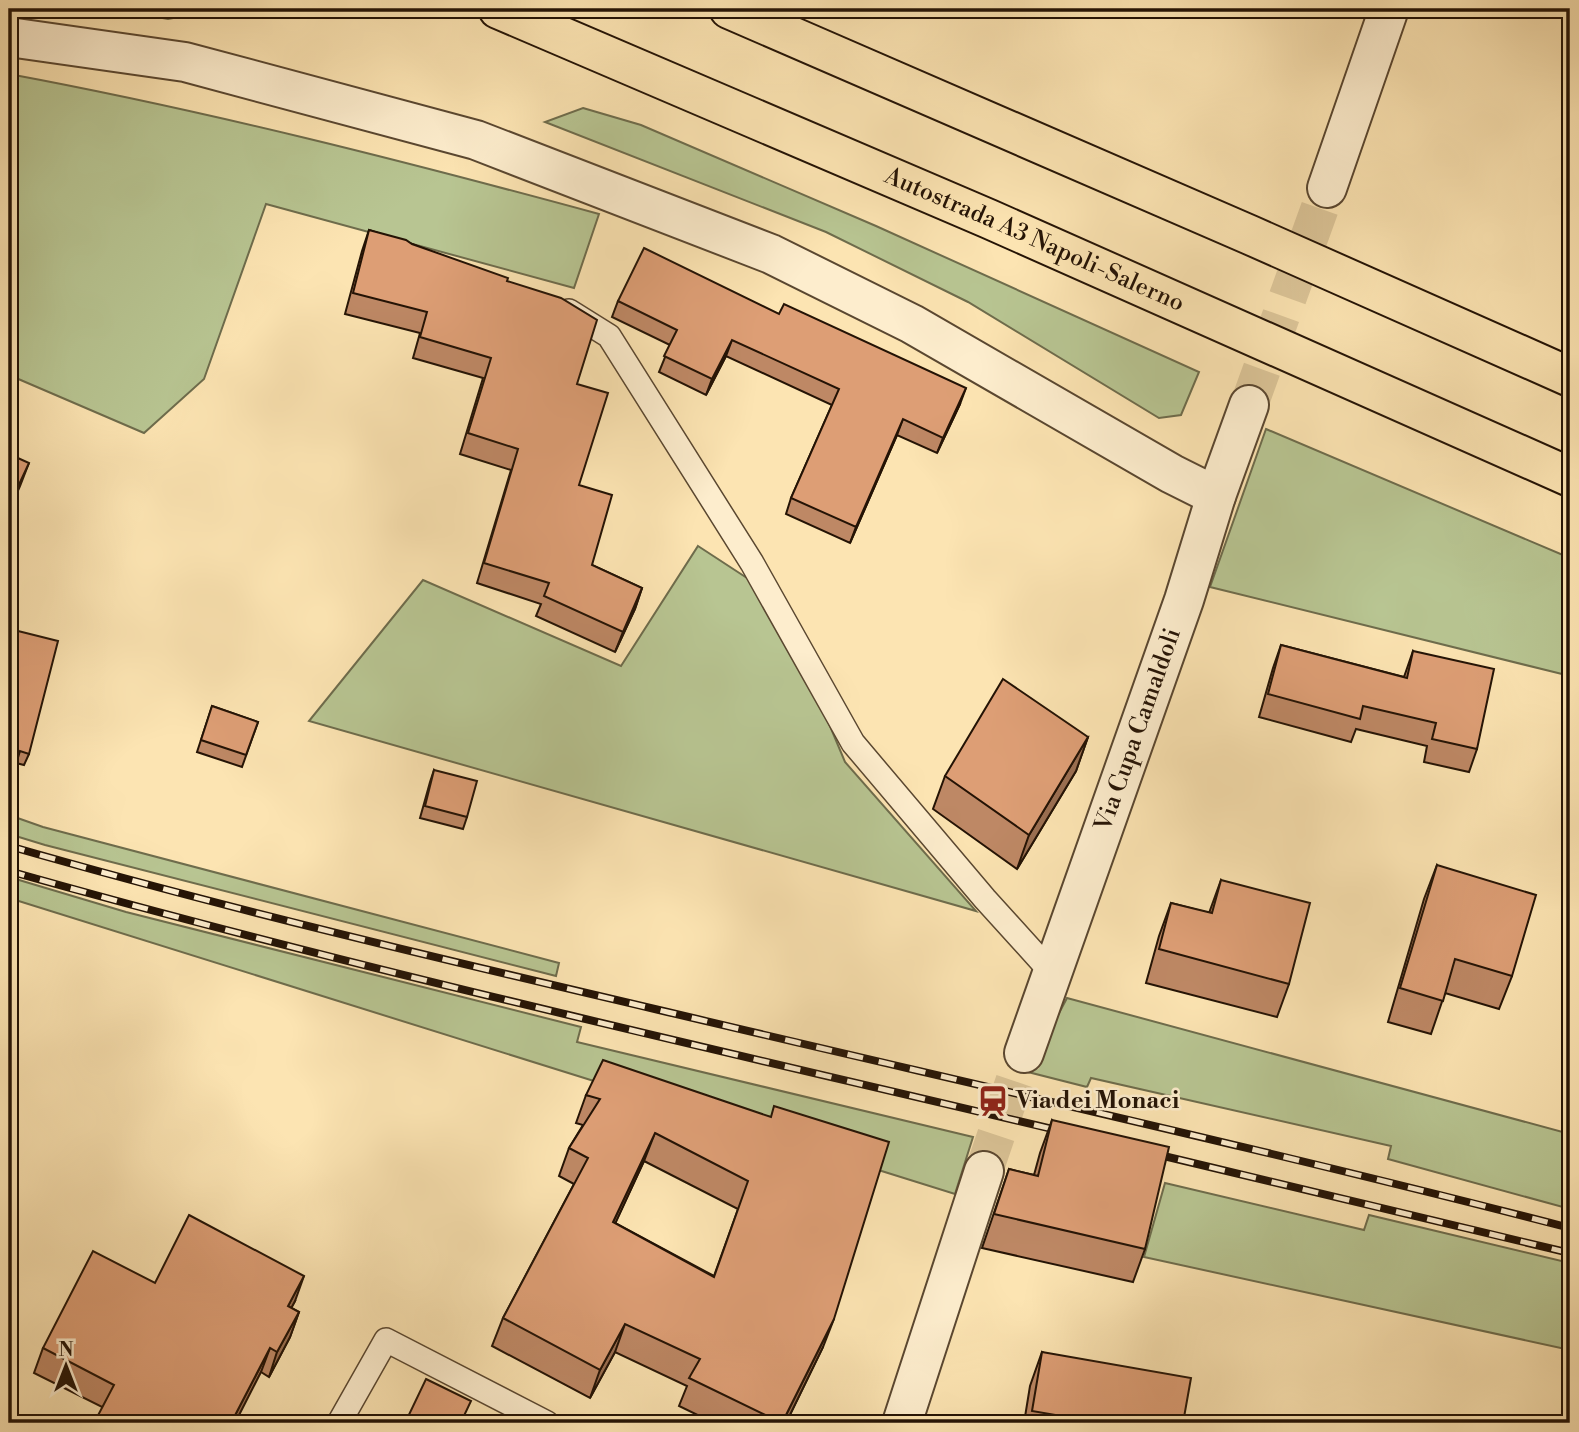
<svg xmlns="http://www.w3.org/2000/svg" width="1579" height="1432" viewBox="0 0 1579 1432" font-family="'Libre Bodoni',serif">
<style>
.green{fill:#b8c592;stroke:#6e6c4c;stroke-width:2}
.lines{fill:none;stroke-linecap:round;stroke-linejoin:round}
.minor-tunnel{stroke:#dcc598;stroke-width:38;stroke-dasharray:38 19;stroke-linecap:butt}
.service-casing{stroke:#5a4730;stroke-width:26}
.minor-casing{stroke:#5a4730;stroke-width:42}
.motorway-casing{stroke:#241305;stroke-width:42}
.service{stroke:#fdedcd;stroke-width:23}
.minor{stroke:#fdedcd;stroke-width:38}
.motorway{stroke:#fce4b2;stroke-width:38}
.rail-casing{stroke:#241305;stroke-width:8}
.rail{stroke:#fdedcd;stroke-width:5;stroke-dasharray:16;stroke-linecap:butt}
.wall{fill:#be8865;stroke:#241305;stroke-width:2;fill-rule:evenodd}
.shaded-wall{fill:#9b6f52;stroke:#241305;stroke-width:2}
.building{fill:#dd9e75;stroke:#241305;stroke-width:2;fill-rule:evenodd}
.labels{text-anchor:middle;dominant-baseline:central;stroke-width:5;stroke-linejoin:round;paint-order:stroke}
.street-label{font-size:24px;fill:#241305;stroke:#fdedcd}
.poi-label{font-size:24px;font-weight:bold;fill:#241305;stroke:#fdedcd;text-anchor:start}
</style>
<rect width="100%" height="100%" fill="#fce4b2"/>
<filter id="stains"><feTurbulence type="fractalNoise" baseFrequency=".00286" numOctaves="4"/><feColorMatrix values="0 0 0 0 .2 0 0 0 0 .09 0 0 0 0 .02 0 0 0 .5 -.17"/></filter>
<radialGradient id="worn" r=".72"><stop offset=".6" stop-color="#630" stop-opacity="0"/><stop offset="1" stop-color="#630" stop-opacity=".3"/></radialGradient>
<g class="green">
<path d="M112,9H223L168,19Z"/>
<path d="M9,74C208,111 404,161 599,214L574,288L266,204L204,379L144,433L9,375Z"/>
<path d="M583,108L641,125L876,226L1199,372L1181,415L1159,418L968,302L826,232L545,122Z"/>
<path d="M1266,429L1570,558V676L1210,587Z"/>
<path d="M698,546L776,597L845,762L976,911L309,721L423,580L621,666Z"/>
<path d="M9,815L43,827L559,963L556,976L45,845L9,834Z"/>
<path d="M9,877L126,912L581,1027L577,1042L973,1137L955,1194L9,898Z"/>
<path d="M1067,998L1570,1134V1209L1388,1159L1391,1146L1091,1078L1087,1087L1028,1072Z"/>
<path d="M1165,1183L1364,1230L1369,1215L1570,1263V1350L1144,1257Z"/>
</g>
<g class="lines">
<g class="minor-tunnel">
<path d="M1249,405L1327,188"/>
<path d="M984,1171L1024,1053"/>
</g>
<defs>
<g id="service">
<path d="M569,311L609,336L752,563L853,743L985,899L1052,973"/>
<path d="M339,1423L386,1340L547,1423"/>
</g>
<g id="minor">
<path d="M9,37L185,62L476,140L771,254L912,324L1172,474L1216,496"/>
<path d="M1327,188L1389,9"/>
<path id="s1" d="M1024,1053L1184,600L1216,496L1249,405"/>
<path d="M902,1423L984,1171"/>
</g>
<g id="motorway">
<path id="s2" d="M498,9L989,219L1570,477"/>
<path d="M729,9L1250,235L1570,377"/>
</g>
</defs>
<use href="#service" class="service-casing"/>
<use href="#minor" class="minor-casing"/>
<use href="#motorway" class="motorway-casing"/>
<use href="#service" class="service"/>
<use href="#minor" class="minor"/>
<use href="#motorway" class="motorway"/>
<defs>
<g id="rail">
<path d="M9,846C224,908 441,959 659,1010C963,1082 1268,1150 1570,1228"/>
<path d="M9,871C359,970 715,1049 1069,1133"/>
<path d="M1147,1152L1570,1253"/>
</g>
</defs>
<use href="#rail" class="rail-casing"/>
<use href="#rail" class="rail"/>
</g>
<g class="wall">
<path d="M369,230L412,244L507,281L577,384L579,485L592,565L642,588L635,609L615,652L536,616L541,604L477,583L511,470L460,454L483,378L413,358L420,333L345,314L362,251Z"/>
<path d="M618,301L960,404L937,453L897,435L850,543L786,514L791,498L832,405L726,356L706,395L659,372L670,345L612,317Z"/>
<path d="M14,630L29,754L24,765L16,763L9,786V646Z"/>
<path d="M1281,645L1404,677L1413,651L1477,749L1469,772L1424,762L1427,746L1356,729L1351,742L1259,717L1273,668Z"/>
<path d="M212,706L258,722L242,767L197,752Z"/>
<path d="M1088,737L1076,771L1017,869L933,809L945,776Z"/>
<path d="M434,770L467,817L463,829L420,818L430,782Z"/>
<path d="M1437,865L1512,976L1499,1009L1445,993L1431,1034L1388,1022L1424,899Z"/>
<path d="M1221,880L1289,984L1277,1017L1146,983L1159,936L1171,903L1209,913Z"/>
<path d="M586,1095L770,1117L823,1347L786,1423H714L679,1406L687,1386L615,1352L590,1398L492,1346L503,1318L574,1184L559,1176L569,1148L583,1125L576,1123ZM644,1161L738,1209L714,1276L615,1223Z"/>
<path d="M1052,1120L1145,1249L1133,1282L982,1248L1009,1169L1034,1175L1040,1153Z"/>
<path d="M155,1283L295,1301L291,1308L299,1312L290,1337L269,1377L261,1372L102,1407L34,1373L43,1348Z"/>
<path d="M1042,1352L1183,1423H1024L1030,1386Z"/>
</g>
<g class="shaded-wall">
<path d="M732,340L726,356L706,395L712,379Z"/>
<path d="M966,388L960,404L937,453L943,438Z"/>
<path d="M903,419L897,435L850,543L856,527Z"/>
<path d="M29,463L20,486L9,511V506Z"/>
<path d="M642,588L635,609L615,652L623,632Z"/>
<path d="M1088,737L1076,771L1017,869L1029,835Z"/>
<path d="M655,1133L644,1161L603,1250L613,1222Z"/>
<path d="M304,1276L295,1301L279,1331L288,1306Z"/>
<path d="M299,1312L290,1337L269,1377L277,1352Z"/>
<path d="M834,1319L823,1347L786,1423H782Z"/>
<path d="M625,1324L615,1352L590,1398L600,1370Z"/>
<path d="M270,1348L261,1372L235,1423H231Z"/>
</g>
<g class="building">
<path d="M369,230L406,240L412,244L508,278L507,281L561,298L597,320L577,384L608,393L579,485L612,495L592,565L642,588L623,632L544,596L549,583L484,563L518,449L468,433L491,358L420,337L427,312L353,293Z"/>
<path d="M644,248L779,314L784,304L966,388L943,438L903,419L856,527L791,498L839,389L732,340L712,379L664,356L677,330L618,301Z"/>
<path d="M9,454L29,463L9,506Z"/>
<path d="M14,630L58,641L29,754L20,751L13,774L9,773V651Z"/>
<path d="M1281,645L1407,678L1413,651L1494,669L1477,749L1432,739L1436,723L1363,706L1360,719L1268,694Z"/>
<path d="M1003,679L1088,737L1029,835L945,776Z"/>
<path d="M212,706L258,722L246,755L201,740Z"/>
<path d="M434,770L477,781L467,817L425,806Z"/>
<path d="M1437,865L1536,895L1512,976L1455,959L1443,1001L1400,988Z"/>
<path d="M1221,880L1310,903L1289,984L1159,949L1171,903L1212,913Z"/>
<path d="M603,1060L771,1117L774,1106L889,1142L834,1319L782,1423L689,1378L700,1359L625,1324L600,1370L503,1318L588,1158L569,1148L600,1099L586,1095ZM655,1133L748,1181L714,1277L613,1222Z"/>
<path d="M1052,1120L1169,1147L1145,1249L994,1214L1009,1169L1038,1176Z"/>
<path d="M189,1215L304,1276L288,1306L299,1312L277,1352L270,1348L231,1423H94L114,1385L43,1348L93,1251L155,1283Z"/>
<path d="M1042,1352L1191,1378L1183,1423H1102L1032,1411Z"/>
<path d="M426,1379L471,1401L462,1420L470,1423H405Z"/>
</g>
<defs>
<symbol id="station-bare" viewBox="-9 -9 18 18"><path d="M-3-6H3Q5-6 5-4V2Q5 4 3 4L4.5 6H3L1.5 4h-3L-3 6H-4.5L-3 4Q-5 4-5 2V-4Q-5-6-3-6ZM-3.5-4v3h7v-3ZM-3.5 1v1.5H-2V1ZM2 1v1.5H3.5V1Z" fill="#8f2418" stroke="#fdedcd" stroke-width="2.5" paint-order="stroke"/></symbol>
</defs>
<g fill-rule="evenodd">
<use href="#station-bare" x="971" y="1079" width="44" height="44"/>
</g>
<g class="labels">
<g class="street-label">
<text stroke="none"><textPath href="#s2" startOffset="584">Autostrada A3 Napoli-Salerno</textPath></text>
<text stroke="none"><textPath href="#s1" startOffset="343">Via Cupa Camaldoli</textPath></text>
</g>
<g class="poi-label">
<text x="1016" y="1101">Via dei Monaci</text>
</g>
</g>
<rect width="1579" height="1432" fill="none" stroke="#fce4b2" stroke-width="35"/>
<rect x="10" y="10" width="1558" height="1411" fill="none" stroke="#241305" stroke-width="3.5"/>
<rect x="18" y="18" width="1544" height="1397" fill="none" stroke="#241305" stroke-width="2"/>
<g transform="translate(66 1366)" stroke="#fdedcd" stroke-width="5" paint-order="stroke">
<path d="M0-5L12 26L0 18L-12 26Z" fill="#241305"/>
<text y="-10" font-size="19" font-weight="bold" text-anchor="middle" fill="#241305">N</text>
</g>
<rect width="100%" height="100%" filter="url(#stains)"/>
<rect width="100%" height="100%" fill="url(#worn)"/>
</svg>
